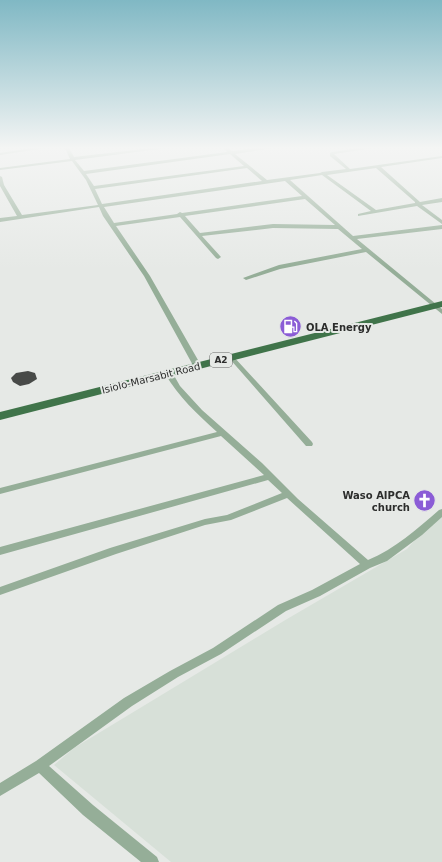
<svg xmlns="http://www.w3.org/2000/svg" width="442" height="862" viewBox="0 0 442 862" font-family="'DejaVu Sans',sans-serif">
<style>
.built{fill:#d7e0d8}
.building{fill:#484a48}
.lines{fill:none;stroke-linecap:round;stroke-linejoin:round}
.minor{fill:#95ae98;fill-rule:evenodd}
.trunk{fill:#40744a;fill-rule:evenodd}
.labels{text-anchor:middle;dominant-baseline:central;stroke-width:4;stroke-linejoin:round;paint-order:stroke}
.shield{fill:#e6e9e6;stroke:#646564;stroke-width:1}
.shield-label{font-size:9px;font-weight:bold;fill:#2c2d2c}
.poi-label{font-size:10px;font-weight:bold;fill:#2c2d2c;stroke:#e6e9e6;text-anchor:start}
.street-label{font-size:10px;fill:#2c2d2c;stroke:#e6e9e6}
</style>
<rect width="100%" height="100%" fill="#e6e9e6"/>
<path class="built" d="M442,510V862H171L54,765L74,748L287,619L407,549Z"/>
<path class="building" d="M28,371L35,373L37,379L29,384L20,386L13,382L11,378L16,373Z"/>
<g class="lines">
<g class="minor">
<path d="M32,148H46L0,155V153Z"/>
<path d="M65,148H69L74,157L152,148H167L75,160L84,171L227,152L223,148H228L232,151L258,148H273L235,154L267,180L320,173L322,172L346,169L330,156V153L332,152L359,148H373L334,154L350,169L442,156V158L381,167L420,202L442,198V202L422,205L442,220V224L417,206L358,216V214L371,211L322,175L290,180L353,236L442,225V229L357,239L442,309V314L366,252L280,269L246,280L243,278L279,265L362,249L338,229L273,228L202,236L221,257L218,259L216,258L180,217L116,226L150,276L202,367L198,369H195L144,276L103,216L99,207L0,222V218L17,216L0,186V176L2,177L4,185L22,215L98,205L86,180L72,161L0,170V168L70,159ZM230,154L244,166L94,186L86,174ZM247,168L262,181L102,204L95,189ZM376,168L415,202V203L376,210L327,175ZM285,181L302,196L182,213L180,212L177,214L114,223L104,207ZM305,199L335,225L273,224L200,233L185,216Z"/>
<path d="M231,355L233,356L312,442L313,444L312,446H306L229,358L227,357Z"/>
<path d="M166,372H172L180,386L202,410L262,463L298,499L368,560C395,549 417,529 439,510L442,509V517L422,535L387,561L370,568L320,596L286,611L221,654L178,677L132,706L49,766L93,805L157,857L159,862H141L83,815L39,773L0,796V783L36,761L124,698L170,671L213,648L278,605L312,590L360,564L287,498L231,520L205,525L116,554L0,595V587L110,548L205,519L227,515L282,493L268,480L0,555V547L264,475L221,436L0,494V488L217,432C197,414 179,397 165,374Z"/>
</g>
<path class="trunk" d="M442,301V307L0,420V412Z"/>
</g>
<linearGradient id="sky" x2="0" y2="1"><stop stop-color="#80b8c4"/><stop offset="0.55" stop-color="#f4f5f4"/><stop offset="1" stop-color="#f4f5f4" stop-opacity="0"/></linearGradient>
<rect width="442" height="269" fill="url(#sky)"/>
<defs>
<symbol id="fuel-disc" viewBox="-11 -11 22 22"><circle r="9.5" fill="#8b5cd6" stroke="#e6e9e6"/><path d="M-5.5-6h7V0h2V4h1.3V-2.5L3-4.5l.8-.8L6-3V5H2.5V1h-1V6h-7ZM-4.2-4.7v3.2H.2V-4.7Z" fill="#fff"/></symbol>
<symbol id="church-disc" viewBox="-11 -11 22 22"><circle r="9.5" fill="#8b5cd6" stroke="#e6e9e6"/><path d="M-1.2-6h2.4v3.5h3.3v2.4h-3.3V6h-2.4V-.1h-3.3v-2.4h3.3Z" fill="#fff"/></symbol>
</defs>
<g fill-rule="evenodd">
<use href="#fuel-disc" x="278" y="314" width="25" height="25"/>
<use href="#church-disc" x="412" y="488" width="25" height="25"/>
</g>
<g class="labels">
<rect class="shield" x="210" y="353" width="22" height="14" rx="3"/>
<g class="shield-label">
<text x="221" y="360">A2</text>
</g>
<g class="poi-label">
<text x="306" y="327">OLA Energy</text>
<text x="410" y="495" text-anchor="end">Waso AIPCA<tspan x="410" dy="12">church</tspan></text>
</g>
<g class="street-label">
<text transform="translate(151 378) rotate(-14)">Isiolo-Marsabit Road</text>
</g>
</g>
</svg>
